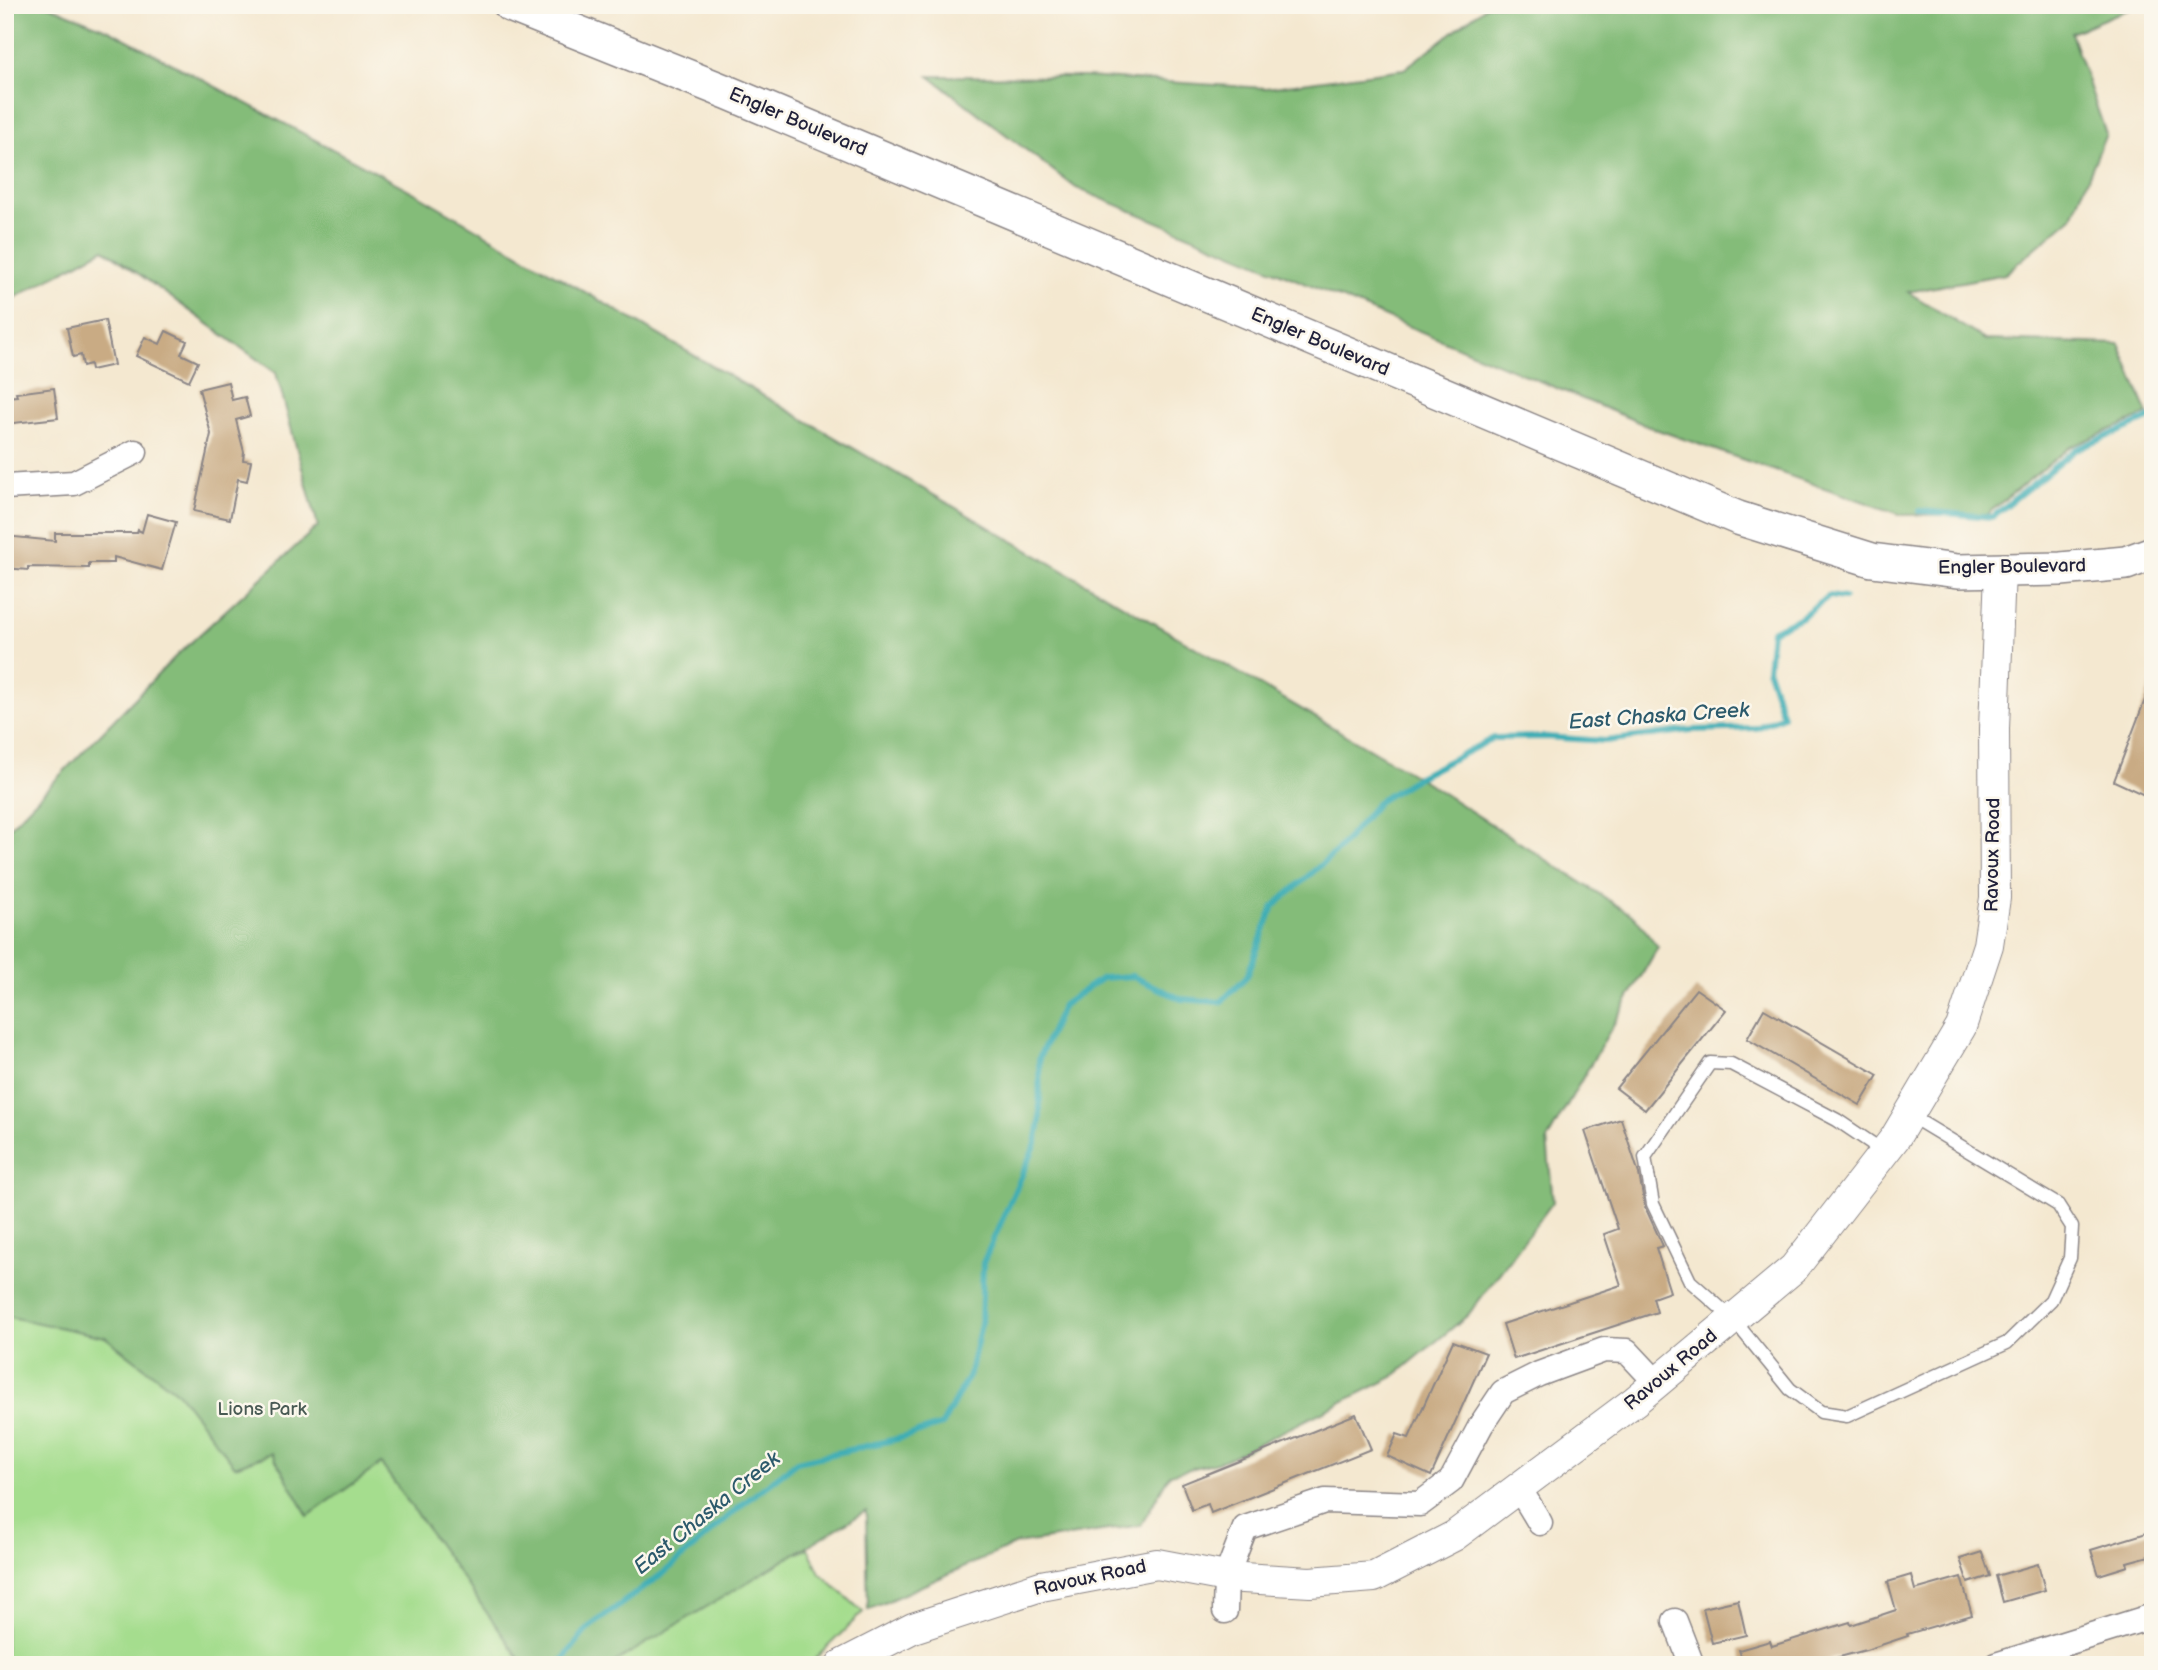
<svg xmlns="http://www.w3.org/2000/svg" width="2158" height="1670" viewBox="0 0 2158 1670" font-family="'Balsamiq Sans',sans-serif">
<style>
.green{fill:#a5dd8e;stroke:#648064;stroke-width:2}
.forest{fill:#84bc79;stroke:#536f5a;stroke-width:2}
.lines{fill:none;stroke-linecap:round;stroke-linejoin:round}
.stream{stroke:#3cadb5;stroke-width:6}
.building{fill:#c9ab84}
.service-casing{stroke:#8b8586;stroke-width:15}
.minor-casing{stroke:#8b8586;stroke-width:27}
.tertiary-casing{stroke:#8b8586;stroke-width:32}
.secondary-casing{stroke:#8b8586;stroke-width:36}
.service{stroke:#fff;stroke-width:12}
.minor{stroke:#fff;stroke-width:24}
.tertiary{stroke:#fff;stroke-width:30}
.secondary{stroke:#fff;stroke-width:33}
.labels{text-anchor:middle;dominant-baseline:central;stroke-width:5;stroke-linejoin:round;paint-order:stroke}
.street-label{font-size:19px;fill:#22223b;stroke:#fbf7ec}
.park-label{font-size:19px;fill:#495a54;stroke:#fbf7ec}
.water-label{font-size:21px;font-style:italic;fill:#2c5a6c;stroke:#fbf7ec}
</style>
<rect width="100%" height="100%" fill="#fbf7ec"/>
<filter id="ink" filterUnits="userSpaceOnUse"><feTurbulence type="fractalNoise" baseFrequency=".0143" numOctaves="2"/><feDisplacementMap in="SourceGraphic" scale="14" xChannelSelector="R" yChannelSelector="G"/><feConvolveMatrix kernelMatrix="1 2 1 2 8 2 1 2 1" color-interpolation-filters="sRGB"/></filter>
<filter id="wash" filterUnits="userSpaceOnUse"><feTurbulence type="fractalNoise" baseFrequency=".00686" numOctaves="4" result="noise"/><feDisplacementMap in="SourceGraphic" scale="28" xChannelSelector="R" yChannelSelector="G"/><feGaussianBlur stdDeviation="1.57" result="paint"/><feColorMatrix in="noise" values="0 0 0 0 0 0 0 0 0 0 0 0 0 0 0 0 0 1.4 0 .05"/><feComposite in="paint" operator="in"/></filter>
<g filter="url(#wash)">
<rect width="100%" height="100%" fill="#f4e8d0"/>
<path class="green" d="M5,826L799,1553L808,1548L820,1573L863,1612L809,1665H5Z"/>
<g class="forest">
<path d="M5,5H47L109,30L415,193L1418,777L1635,917L1658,947L1547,1140L1553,1202L1468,1315L1393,1377L1225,1460L1170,1474L1141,1525L1016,1544L868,1610L866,1511L610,1665H524L381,1464L308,1516L272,1453L235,1466L178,1393L105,1337L5,1316V832L175,657L318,526L276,373L104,249L5,303Z"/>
<path d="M1488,5H2137L2071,33L2106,134L2072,217L2005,274L1908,292L1985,340L2119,344L2148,414L2070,447L1987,514L1902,515L1655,429L1076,188L929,76L1084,77L1266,88L1404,69Z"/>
</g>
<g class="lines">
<g class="stream">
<path d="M1920,511L1992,517L2075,450L2153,417"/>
<path d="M559,1665L588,1628L665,1572L744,1503L797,1462L901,1438L942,1425L970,1373L981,1324L983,1263L1036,1143L1040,1121L1039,1058L1063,1005L1102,978L1132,976L1181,999L1221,1002L1247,976L1273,907L1339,849L1378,802L1418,777L1494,738L1546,737L1605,741L1691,730L1756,728L1783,716L1768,670L1772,631L1801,617L1829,596L1844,598"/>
</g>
</g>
<g id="blocks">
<g class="building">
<path d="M105,320L114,365L91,370L90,364L83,366L81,355L73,357L67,328Z"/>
<path d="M166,331L187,341L181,354L198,362L189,381L136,356L145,337L160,344Z"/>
<path d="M228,382L232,400L245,397L250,416L236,420L244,452L243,460L251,461L247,481L238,479L230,519L194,511L211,434L199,389Z"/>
<path d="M54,388L58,418L5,424V397L17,396L16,393Z"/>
<path d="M147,514L176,522L162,570L114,557V563H89V568L28,567V570L5,568V536L55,541V533H137L138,530L142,532Z"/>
<path d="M2151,684H2153V799L2114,781Z"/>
<path d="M1696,989L1726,1010L1645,1110L1616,1088Z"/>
<path d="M1764,1009L1878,1075L1860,1105L1747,1039Z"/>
<path d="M1621,1119L1639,1174L1645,1207L1663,1246L1656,1248L1670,1292L1653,1298L1657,1312L1514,1359L1503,1324L1621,1285L1604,1234L1618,1229L1585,1131Z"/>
<path d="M1453,1341L1486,1353L1431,1476L1387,1456L1397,1434L1409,1438Z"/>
<path d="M1356,1414L1371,1449L1211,1513L1208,1504L1192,1510L1182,1484Z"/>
<path d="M2153,1531V1555L2127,1562L2128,1566L2099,1575L2091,1550Z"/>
<path d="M1982,1552L1990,1576L1968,1583L1960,1559Z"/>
<path d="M2038,1564L2045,1590L2003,1602L1996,1576Z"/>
<path d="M1911,1575L1915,1590L1961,1577L1972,1615L1907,1634L1908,1636L1866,1650L1809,1665H1744L1739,1650L1770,1641L1772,1646L1850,1622L1851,1625L1896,1610L1888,1582Z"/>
<path d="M1738,1600L1746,1635L1712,1643L1703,1608Z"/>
</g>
</g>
</g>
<g filter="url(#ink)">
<use href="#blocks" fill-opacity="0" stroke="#8b8586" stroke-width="2"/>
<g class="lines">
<defs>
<path id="service" d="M1883,1151L1837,1120L1731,1064L1710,1063L1645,1157L1653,1204L1690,1281L1733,1319L1790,1389L1821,1412L1847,1416L2007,1343L2051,1300L2070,1258L2072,1227L2058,1205L1909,1115"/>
<g id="minor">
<path d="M5,487L74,483L135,452"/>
<path d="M1519,1488L1540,1523"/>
<path d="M1225,1611L1226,1577L1245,1528L1325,1501L1420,1504L1451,1481L1481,1425L1503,1392L1539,1374L1604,1350L1627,1351L1657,1383"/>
<path d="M1675,1621L1692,1665"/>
<path d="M1996,1665L2153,1616"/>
</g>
<path id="tertiary" d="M841,1665L913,1628L1041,1586L1157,1564L1226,1577L1310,1582L1374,1577L1454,1536L1635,1401L1794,1268L1895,1138L1961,1027L1988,945L1995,898L1994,729L2000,570"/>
<path id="secondary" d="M510,5L729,93L1738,518L1872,560L1958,571L2061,569L2126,563L2153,553"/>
</defs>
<use href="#service" class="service-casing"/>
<use href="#minor" class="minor-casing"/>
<use href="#tertiary" class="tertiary-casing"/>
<use href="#secondary" class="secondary-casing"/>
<use href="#service" class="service"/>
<use href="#minor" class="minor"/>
<use href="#tertiary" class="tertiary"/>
<use href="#secondary" class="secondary"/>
</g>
</g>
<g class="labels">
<g class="street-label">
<text transform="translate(798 122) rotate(23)">Engler Boulevard</text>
<text transform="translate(1320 342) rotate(23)">Engler Boulevard</text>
<text transform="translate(2012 567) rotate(-1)">Engler Boulevard</text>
<text transform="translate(1993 855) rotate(-89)">Ravoux Road</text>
<text transform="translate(1671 1370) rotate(-40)">Ravoux Road</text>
<text transform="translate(1090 1578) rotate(-12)">Ravoux Road</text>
</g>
<g class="park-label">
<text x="262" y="1409">Lions Park</text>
</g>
<g class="water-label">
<text transform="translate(1659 716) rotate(-4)">East Chaska Creek</text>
<text transform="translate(707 1513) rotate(-39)">East Chaska Creek</text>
</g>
</g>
<rect width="2158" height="1670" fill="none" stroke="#fbf7ec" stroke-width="28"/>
</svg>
